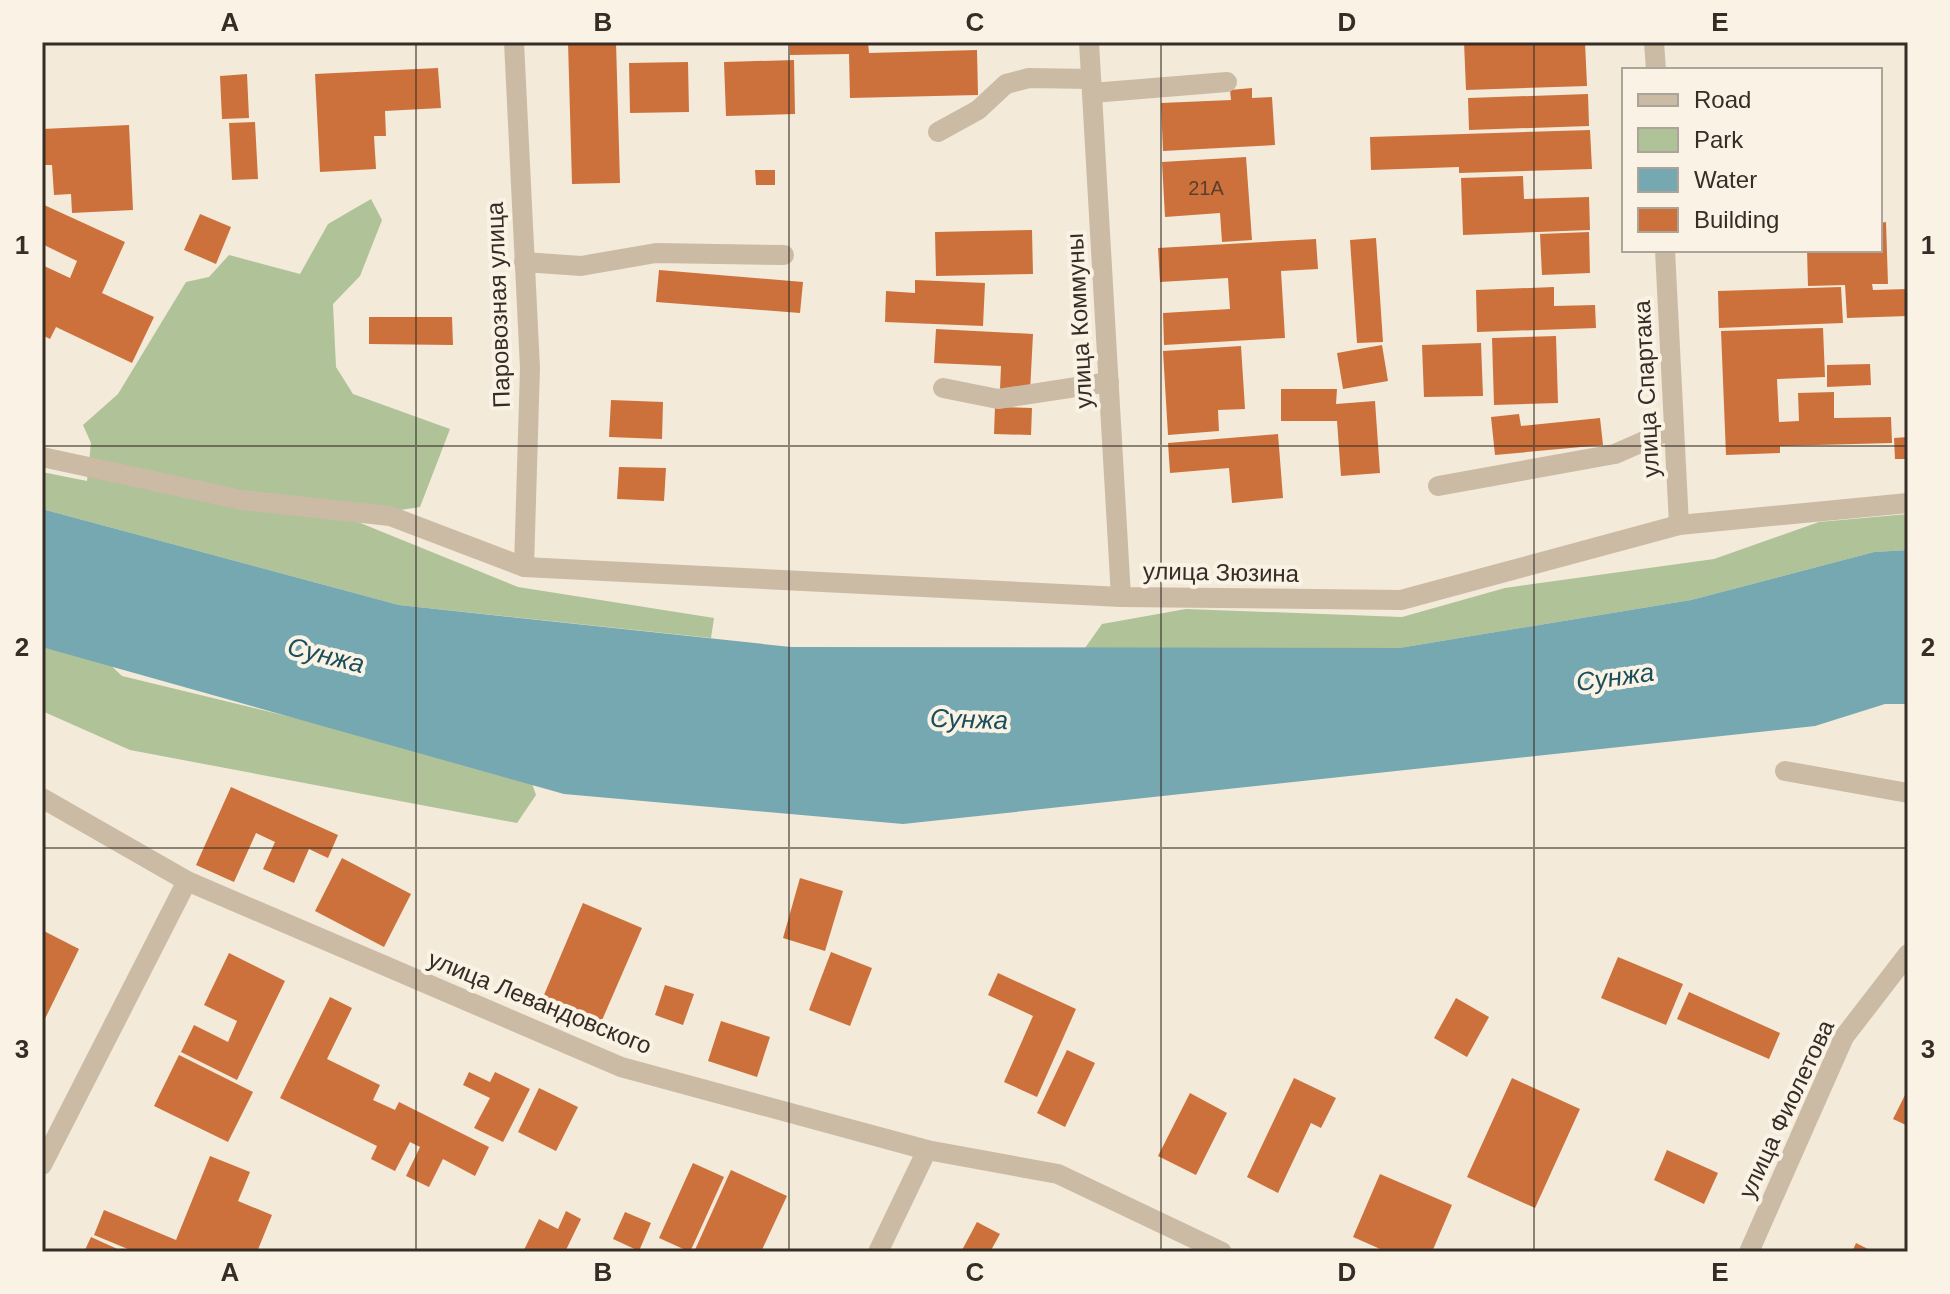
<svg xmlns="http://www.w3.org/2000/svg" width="1950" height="1294" viewBox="0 0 1950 1294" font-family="Helvetica,sans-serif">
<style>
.green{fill:#afc298}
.water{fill:#76a8b1}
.building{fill:#cd713c}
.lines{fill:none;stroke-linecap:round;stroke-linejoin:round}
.minor{stroke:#cbbba4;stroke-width:20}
.grid{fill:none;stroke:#362d26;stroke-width:2;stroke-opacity:0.55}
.labels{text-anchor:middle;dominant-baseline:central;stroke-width:8;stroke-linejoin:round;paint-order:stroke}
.number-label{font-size:20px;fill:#5c3e2c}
.street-label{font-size:24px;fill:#362d26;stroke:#faf3e5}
.water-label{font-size:26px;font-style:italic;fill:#194e5a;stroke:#faf3e5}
.neatline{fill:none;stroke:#362d26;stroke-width:3}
.grid-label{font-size:26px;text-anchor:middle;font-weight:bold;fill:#362d26}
</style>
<rect width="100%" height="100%" fill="#f3ead9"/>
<g class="green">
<path d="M371,199L382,220L360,276L333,304L336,367L353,394L450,429L420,507L348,518L518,587L714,618L711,638L399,605L42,509V472L87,481L91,443L83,425L118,394L186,282L209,277L229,255L300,274L328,224Z"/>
<path d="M1908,514V550L1874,552L1691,600L1399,648H1085L1102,624L1186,609L1402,617L1505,588L1714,559L1819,522Z"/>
<path d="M42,643L101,656L122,676L529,775L536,795L517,823L130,750L42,711Z"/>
</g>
<path class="water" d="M42,509L399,605L791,647L1399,648L1691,600L1874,552L1908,550V704H1885L1815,726L903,824L564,794L42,647Z"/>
<g class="building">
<path d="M568,42H616L620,183L572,184Z"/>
<path d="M790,42H868L869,53L977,50L978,95L850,98L849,54L790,55Z"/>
<path d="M1464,42H1585L1587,86L1466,90Z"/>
<path d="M794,60L795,114L726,116L724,62Z"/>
<path d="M688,62L689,112L630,113L629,63Z"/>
<path d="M438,68L441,108L385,111L386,136H374L376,169L320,172L315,74Z"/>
<path d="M247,74L249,118L222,119L220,76Z"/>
<path d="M1252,88V98L1272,97L1275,145L1163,151L1161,103L1231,100L1230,90Z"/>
<path d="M1588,94L1589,126L1469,130L1468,98Z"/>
<path d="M255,122L258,179L232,180L229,123Z"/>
<path d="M129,125L133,210L72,213L71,194L54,195L52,165H42V129Z"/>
<path d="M1590,130L1592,169L1459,173V167L1371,170L1370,137Z"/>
<path d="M1246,157L1252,240L1222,242L1220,213L1165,217L1162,162Z"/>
<path d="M755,170H775V185H756Z"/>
<path d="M1523,176L1524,199L1589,197L1590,230L1463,235L1461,178Z"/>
<path d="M42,204L125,242L102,293L154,317L132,363L56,327L50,339L42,335V265L70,278L77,261L42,244Z"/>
<path d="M200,214L231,227L216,264L184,250Z"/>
<path d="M1886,222L1888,284H1872L1873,290L1908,289V316L1847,318L1845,285L1808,286L1807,250H1880V223Z"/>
<path d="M1032,230L1033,274L936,276L935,232Z"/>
<path d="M1589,232L1590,273L1542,275L1540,234Z"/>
<path d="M1376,238L1383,342L1357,343L1350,240Z"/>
<path d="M1316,239L1318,269L1281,271L1285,338L1164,345L1163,313L1230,309L1228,278L1160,282L1158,248Z"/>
<path d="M659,270L803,282L800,313L656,302Z"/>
<path d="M915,280L985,283L983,326L885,322L886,291L915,293Z"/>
<path d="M1554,287V306L1595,305L1596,328L1477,332L1476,290Z"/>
<path d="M1841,287L1843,323L1719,328L1718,291Z"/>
<path d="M369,317H452L453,345L369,344Z"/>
<path d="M1823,328L1825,377L1777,379L1779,422L1799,421L1798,393L1834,392V418L1891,417L1892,443L1780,446V453L1726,455L1721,331Z"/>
<path d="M936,329L1033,334L1030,392L1000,390L1001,366L934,363Z"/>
<path d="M1556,336L1558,403L1494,405L1492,338Z"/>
<path d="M1481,343L1483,396L1424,397L1422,345Z"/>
<path d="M1382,345L1388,381L1343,389L1337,353Z"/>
<path d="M1241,346L1245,409L1218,410L1219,431L1168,435L1163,351Z"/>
<path d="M1870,364L1871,385L1827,387V365Z"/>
<path d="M1281,389H1337L1336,404L1375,401L1380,473L1341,476L1337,421H1281Z"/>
<path d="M611,400L663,402L662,439L609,437Z"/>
<path d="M995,407L1032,408L1031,435L994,434Z"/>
<path d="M1519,414L1521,426L1600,418L1603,445L1495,455L1491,417Z"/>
<path d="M1278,434L1283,498L1232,503L1229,468L1170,473L1168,443Z"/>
<path d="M1908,437V459H1895L1894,438Z"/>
<path d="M619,467L666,468L664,501L617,499Z"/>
<path d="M231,787L338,835L328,858L309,849L294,883L263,869L275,842L256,833L234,882L196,865Z"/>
<path d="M342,858L411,894L384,947L315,911Z"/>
<path d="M800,878L843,891L825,951L783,938Z"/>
<path d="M583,903L642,928L596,1034L538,1009Z"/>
<path d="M42,930L79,949L42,1025Z"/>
<path d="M831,952L872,968L850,1026L809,1010Z"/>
<path d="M229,953L285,981L237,1080L181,1052L194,1025L228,1042L237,1021L204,1005Z"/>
<path d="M1618,957L1683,984L1666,1025L1601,998Z"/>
<path d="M998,973L1076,1009L1037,1097L1004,1082L1033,1016L988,995Z"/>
<path d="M665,985L694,994L683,1025L655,1015Z"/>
<path d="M1689,992L1780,1033L1769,1059L1677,1019Z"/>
<path d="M330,997L352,1008L327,1059L380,1085L373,1100L395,1110L399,1102L489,1147L475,1176L443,1159L429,1187L406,1176L420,1147L410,1142L395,1171L371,1159L377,1146L280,1098Z"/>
<path d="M1456,998L1489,1017L1467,1057L1434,1038Z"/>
<path d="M721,1021L770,1037L757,1077L708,1061Z"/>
<path d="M1067,1050L1095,1063L1065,1127L1037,1113Z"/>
<path d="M179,1055L253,1092L228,1142L154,1106Z"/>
<path d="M469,1072L490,1082L495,1072L530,1089L503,1142L474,1128L490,1098L463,1085Z"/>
<path d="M1294,1078L1336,1098L1321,1128L1311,1123L1278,1193L1247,1177Z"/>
<path d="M1512,1078L1580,1109L1535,1208L1467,1177Z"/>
<path d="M539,1088L578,1107L556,1151L518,1132Z"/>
<path d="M1190,1093L1227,1113L1196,1175L1158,1156Z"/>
<path d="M1906,1093L1908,1094V1126L1893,1119Z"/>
<path d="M1667,1150L1718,1173L1704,1204L1654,1180Z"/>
<path d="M210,1156L250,1172L238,1201L272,1215L257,1252H135L94,1235L104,1210L176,1240Z"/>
<path d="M693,1163L724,1177L690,1252L659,1238Z"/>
<path d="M731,1170L787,1196L761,1252H694Z"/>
<path d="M1380,1174L1452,1205L1432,1252H1387L1353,1237Z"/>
<path d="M566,1211L581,1219L565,1252H523L539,1219L558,1229Z"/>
<path d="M625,1212L651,1223L639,1251L613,1239Z"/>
<path d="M977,1222L1000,1234L990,1252H961Z"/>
<path d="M91,1237L124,1252H84Z"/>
<path d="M1856,1243L1874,1252H1852Z"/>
</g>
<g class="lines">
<g class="minor">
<path d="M514,42L530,368L524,567"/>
<path d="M1089,42L1121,597"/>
<path d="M1654,42L1656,70"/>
<path d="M1092,93L1227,82"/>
<path d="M938,132L978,110L1006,84L1029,78L1091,79"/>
<path d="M1665,250L1679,525"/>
<path d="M524,262L581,266L656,253L784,255"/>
<path d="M943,388L998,399L1109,382"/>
<path d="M42,457L242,500L390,516L524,567L1121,597L1401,600L1679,525L1908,503"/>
<path d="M1438,486L1615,454L1674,428"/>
<path d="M1785,771L1908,793"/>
<path d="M42,798L187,881L621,1067L927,1150L1058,1174L1222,1252"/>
<path d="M42,1165L187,881"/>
<path d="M878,1252L927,1150"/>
<path d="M1749,1252L1844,1037L1908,954"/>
</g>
</g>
<path class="grid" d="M416,42V1252M789,42V1252M1161,42V1252M1534,42V1252M42,446H1908M42,848H1908"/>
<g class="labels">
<g class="number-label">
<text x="1206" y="188">21А</text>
</g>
<g class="street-label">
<text transform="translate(498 305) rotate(-92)">Паровозная улица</text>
<text transform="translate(1079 321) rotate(-93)">улица Коммуны</text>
<text transform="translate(1646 389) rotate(-93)">улица Спартака</text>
<text transform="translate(1221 572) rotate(1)">улица Зюзина</text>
<text transform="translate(540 1002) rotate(22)">улица Левандовского</text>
<text transform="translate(1786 1109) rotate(-65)">улица Фиолетова</text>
</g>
<g class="water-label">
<text transform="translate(326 655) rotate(14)">Сунжа</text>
<text transform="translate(1615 677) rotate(-8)">Сунжа</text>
<text transform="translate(969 719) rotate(2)">Сунжа</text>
</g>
</g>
<rect width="1950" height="1294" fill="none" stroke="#faf3e5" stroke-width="88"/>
<rect x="1622" y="68" width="260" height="184" fill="#faf3e5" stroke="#aca499" stroke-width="2"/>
<rect x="1638" y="94" width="40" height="12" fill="#cbbba4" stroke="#aca499" stroke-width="2"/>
<text x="1694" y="108" font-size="24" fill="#362d26">Road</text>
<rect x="1638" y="128" width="40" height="24" fill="#afc298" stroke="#aca499" stroke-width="2"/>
<text x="1694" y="148" font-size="24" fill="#362d26">Park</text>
<rect x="1638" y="168" width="40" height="24" fill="#76a8b1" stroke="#aca499" stroke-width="2"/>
<text x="1694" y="188" font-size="24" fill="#362d26">Water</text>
<rect x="1638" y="208" width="40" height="24" fill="#cd713c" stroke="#aca499" stroke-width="2"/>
<text x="1694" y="228" font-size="24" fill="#362d26">Building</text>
<rect x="44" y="44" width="1862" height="1206" class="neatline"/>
<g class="grid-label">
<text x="230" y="31">A</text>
<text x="603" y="31">B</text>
<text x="975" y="31">C</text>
<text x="1347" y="31">D</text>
<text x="1720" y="31">E</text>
<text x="22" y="254">1</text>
<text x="1928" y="254">1</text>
<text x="22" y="656">2</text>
<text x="1928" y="656">2</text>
<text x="22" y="1058">3</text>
<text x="1928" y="1058">3</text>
<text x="230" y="1281">A</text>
<text x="603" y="1281">B</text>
<text x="975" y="1281">C</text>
<text x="1347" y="1281">D</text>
<text x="1720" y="1281">E</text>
</g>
</svg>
